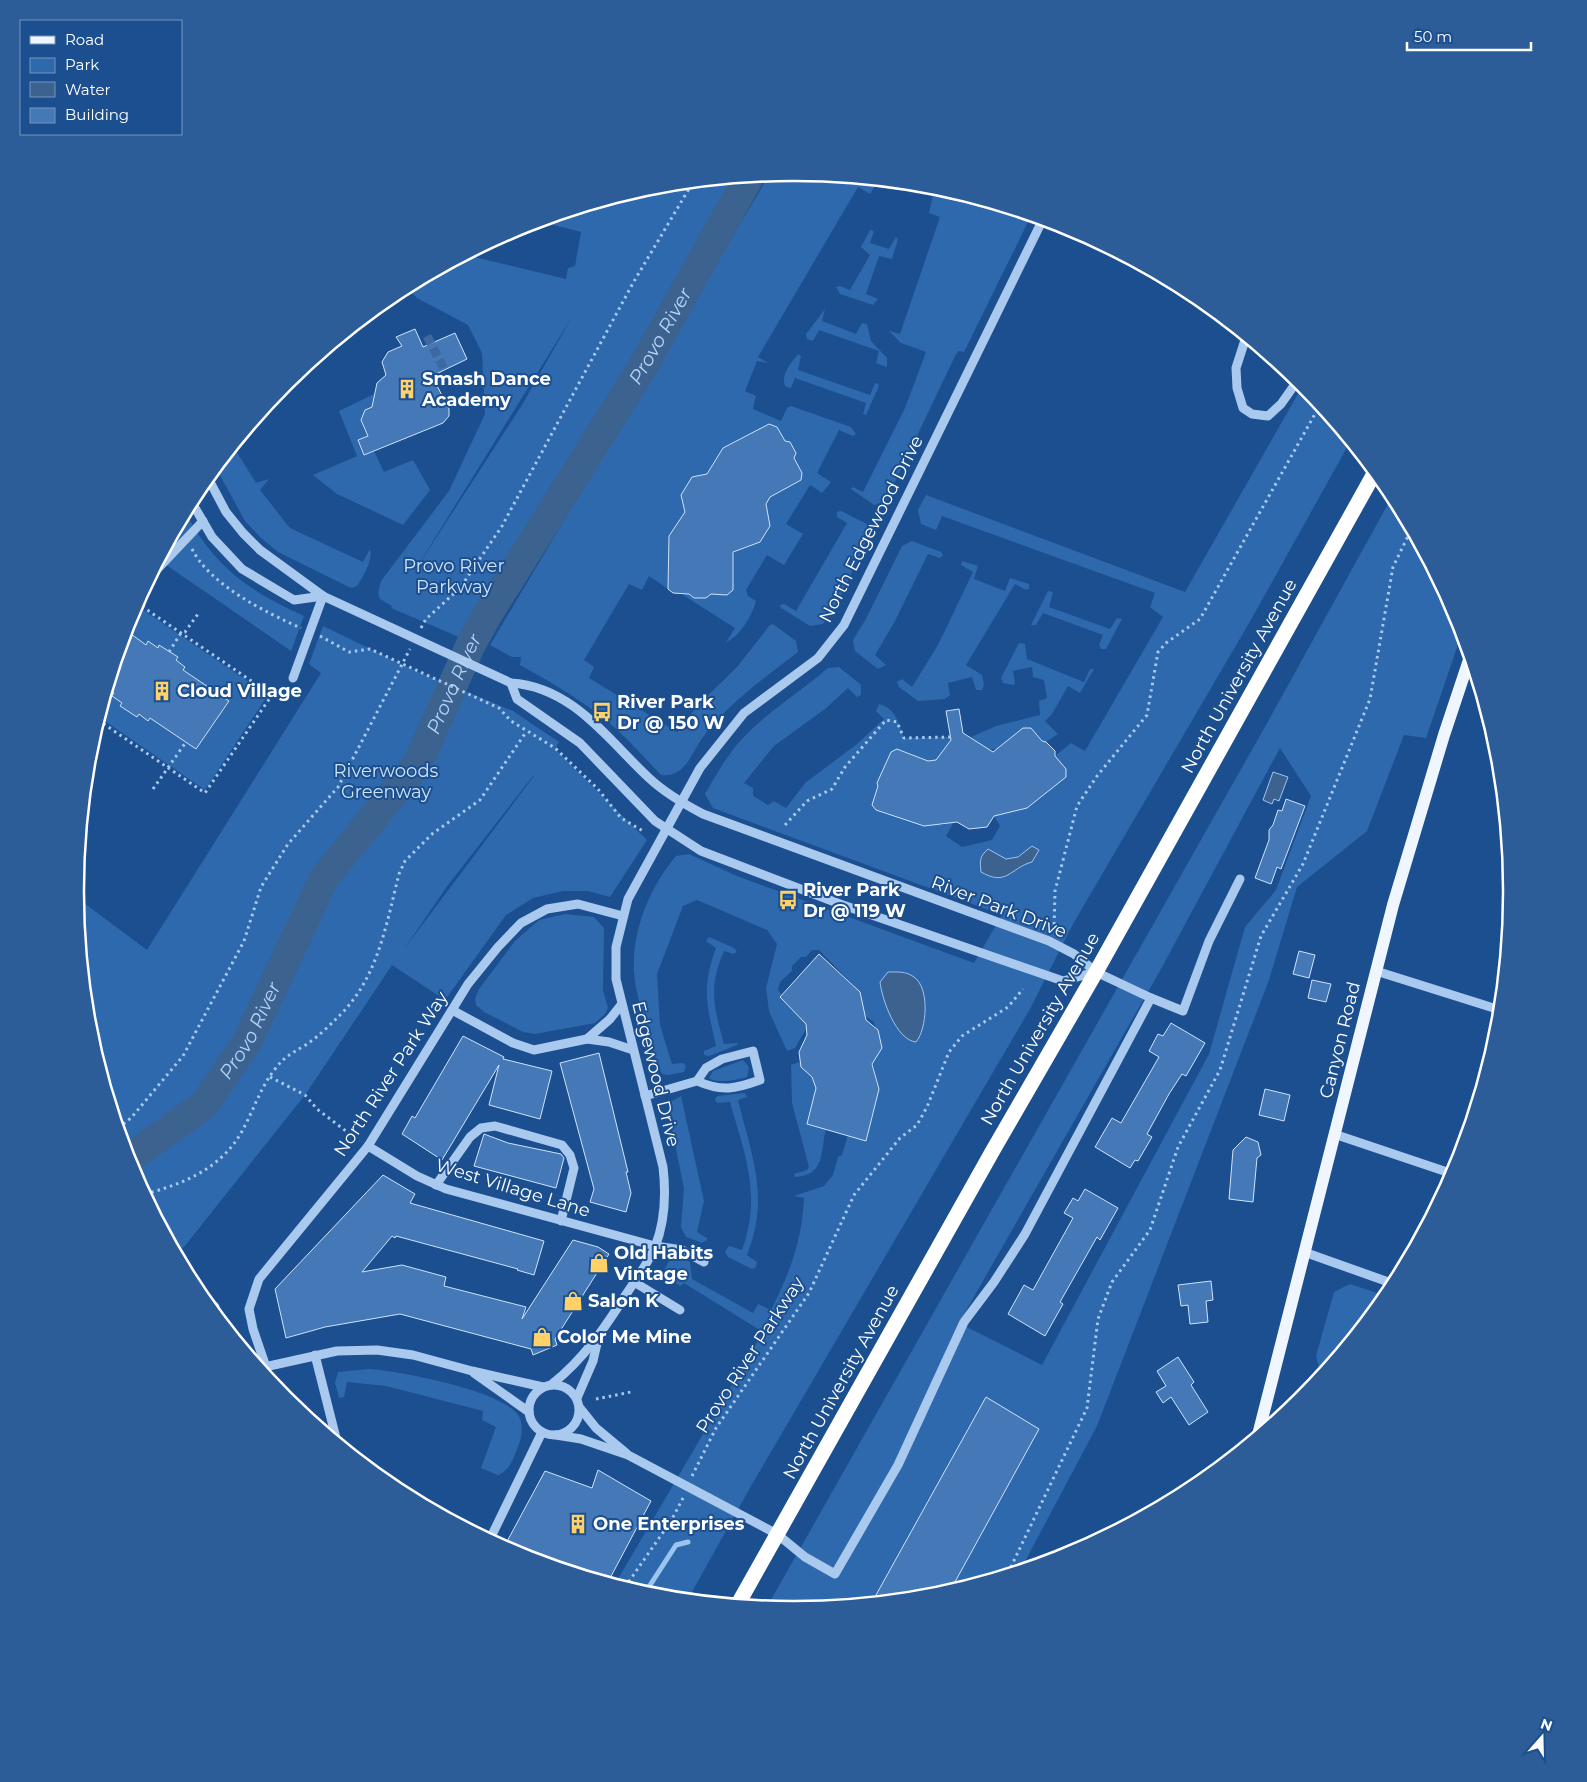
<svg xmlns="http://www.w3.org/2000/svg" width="1587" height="1782" viewBox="0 0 1587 1782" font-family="Montserrat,sans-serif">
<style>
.green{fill:#2e69ad;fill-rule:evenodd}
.water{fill:#3c6290;stroke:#9cc4f0}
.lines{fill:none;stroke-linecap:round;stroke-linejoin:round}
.stream{stroke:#9cc4f0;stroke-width:5}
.river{stroke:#3c6290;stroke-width:30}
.building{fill:#4478b7;stroke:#cfe3fa}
.minor-tunnel{stroke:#3d69a0;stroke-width:9;stroke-dasharray:9 4.5;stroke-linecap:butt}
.path{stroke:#a9c9ee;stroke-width:3;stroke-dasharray:2.5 4;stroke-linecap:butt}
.minor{stroke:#a9c9ee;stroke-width:9}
.major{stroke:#f0f6ff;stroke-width:12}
.highway{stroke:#fff;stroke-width:15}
.labels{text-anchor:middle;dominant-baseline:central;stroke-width:4;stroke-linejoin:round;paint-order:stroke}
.poi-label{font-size:18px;font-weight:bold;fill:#fff;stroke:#1b4f8f;text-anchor:start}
.street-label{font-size:18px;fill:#fff;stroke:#1b4f8f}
.park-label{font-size:18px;fill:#cfe3fa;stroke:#1b4f8f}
.water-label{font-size:19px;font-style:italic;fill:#b5d3f5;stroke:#1b4f8f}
.rim{fill:none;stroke:#fff;stroke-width:2.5}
</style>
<rect width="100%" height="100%" fill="#1b4f8f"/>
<g class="green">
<path d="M794,173L878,181L870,194L858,187L758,357L768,363L757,361L745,391L756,396L753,409L781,421L787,408L791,406L851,427L856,434L853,436L839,430L817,473L831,482L822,493L810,485L786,524L803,534L784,565L767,555L746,590L748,596L756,601C753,614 739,638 726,642L735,628L680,593L689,594L694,598H706L711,594L727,595L733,555L740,544L746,547L760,542L770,526L763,509L770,497L801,480L802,473L794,458L796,453L790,442L785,441L777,427L769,424L723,448L707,474L692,477L681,495L685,512L669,536L668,589L649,576L642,590L629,584L584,660L594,667L589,678L677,732L699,704L737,667L770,625L773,624L796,641L798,652C764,678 729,703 703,737C691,754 685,778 661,775C641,754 621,731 598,714C573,695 547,680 520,665L521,657H512L490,645L769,175Z"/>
<path d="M734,178L629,363L459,637L391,608L392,606L380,599L378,593L381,581L449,491L485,414L482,353L468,325L417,298L406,287L466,255L566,279L568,268L575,266L581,232L538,221L654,186ZM572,317L522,405L412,575Z"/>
<path d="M898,183L934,186L1031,216L964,352L959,351L956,354L886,501L874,505L851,489L853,487L863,492L905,408L926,352L901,343L889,331L900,334L940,217L929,213L933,195Z"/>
<path d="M870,230L874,231L870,243L889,249L896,237L898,239L892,259L879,256L866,294L878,299L873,305L840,294L836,287L840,286L850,290L870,255L861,247Z"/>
<path d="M825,309L822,321L856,334L862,323L867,324L871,341L887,358V366L886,367L876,363L879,351L819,330L813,341L807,339L806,334Z"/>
<path d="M798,354L801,356L798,370L870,395L875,383L878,384L879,386L866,415L863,414L866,403L795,378L791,388L786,387C779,377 791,363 798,354Z"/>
<path d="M1303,385L1350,442L1252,618L1073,924L1030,1009L751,1486L688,1599L653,1596L615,1584L763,1332L684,1283L680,1286L662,1274L670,1259L677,1255L690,1262L692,1279L753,1313L758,1304L771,1310C790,1272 802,1241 804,1198L794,1196L824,1186L833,1175L838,1157L842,1155L849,1131H865L879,1087L871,1056L879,1042L874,1022L861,1013L854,986L819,950H812L806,957H801L792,966V971L780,982L778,990L805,1023L806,1029L795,1048L787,1051L769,1011L766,988L777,944L767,930L697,900L683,906L657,974L660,1025L672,1064L683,1063L686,1066L684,1072L668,1075L662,1074L656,1060C649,1032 636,1001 634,971C632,929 650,887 676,856L689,854L737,876L974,963L1002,915L713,808L705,794C716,775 727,755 742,739C767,712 800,692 828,668L839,667L861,685V695L857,697L848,688L825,709L774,746L744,783L753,788V796L768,805L774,801L786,808L805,783L857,744L884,719L876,711L879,704C896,708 899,724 904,738L951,737V740L944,760L928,761L919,758L913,760L912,754L898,749L891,752L877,783L878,786L876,810L889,815L895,812L898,818L924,826L934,825L937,820L942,825L954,822L946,836L962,847L992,840L1000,826L994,816L1007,813L1010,808L1016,811L1027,808L1055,756L1071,743L1085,751L1163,617L1150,607L1155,593L942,516L936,530L921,524L918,510L926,495L1185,592Z"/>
<path d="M374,394L376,405L365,410L361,420L368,436L358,440L364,455L374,451L384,472L413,460L430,490L403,525L337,494L313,475L357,456L339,411Z"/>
<path d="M233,446L256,483L269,479L260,490L290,528L363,562L370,549C373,561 363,576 357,586L351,588L278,552L261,538L245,521L216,468Z"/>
<path d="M1393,495L1457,616L1462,633L1426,738L1404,735L1367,831L1297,887L1269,980L1097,1426L1021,1569L933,1596L793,1609L767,1607L1266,725ZM1280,748L1311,796L1276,890L1245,927L1209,1054L1042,1365L959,1323L1161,969Z"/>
<path d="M841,511L867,524L869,535L839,600L823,624L810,626L781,608L780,605L784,604L796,611L847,523L837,517V512Z"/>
<path d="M185,512C215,567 247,590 304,616L291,651L159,560Z"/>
<path d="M912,541L941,552L943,555L940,558L928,554L895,621L875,655L886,665L878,669L855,651L853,640L866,619L902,546Z"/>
<path d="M962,561L978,566L974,579L1005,591L1010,578L1029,584V589L1026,590L1015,584L966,665L982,675L984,685L982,690H976L972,677L948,683L950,695L945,699L918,701L899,687L897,682L902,679L912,687L938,645L973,572L961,565Z"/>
<path d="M1048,591L1053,592L1049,607L1110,629L1117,618L1122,619L1106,649H1101L1099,645L1103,635L1043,613L1036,625H1031Z"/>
<path d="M136,605L268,695L205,790L99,717L108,689L114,693L112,696L122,703L120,706L137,717L139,714L148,720L150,718L196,749L229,702L183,670L185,666L176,660L177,657L160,645L158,648L146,645L131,635L118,653L130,616Z"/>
<path d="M323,626L414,670L513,711L559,742L555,749L647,840L610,897L588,891H563L533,898L506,915L445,1000L392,965L305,1095L184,1247L175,1251L130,1166L89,1031L76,897L147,950L321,673L309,664ZM533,776H534L404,949L448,885Z"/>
<path d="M1019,643L1025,644L1027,659L1084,682L1090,669H1094L1080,693L1068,686L1052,714L1045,721L1058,734L1046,742L1042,741L1030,728H1023L1012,737V743L1005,742L997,749L983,750L982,746L971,737L996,726L1040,715L1039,701L1047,698L1044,680L1033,677L1032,667L1013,671L1015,683L1013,685L1003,683L1001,678Z"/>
<path d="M565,914L594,917L604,928L603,990L608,1008L605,1014L595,1023L535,1034L523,1032L484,1012L476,1005L475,999L479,989L515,941L539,920Z"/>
<path d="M709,937L734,948L737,952L733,954L724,951C708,987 714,1008 724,1044L738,1043L737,1045L709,1056L704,1055V1051L716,1046C707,1005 701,989 716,948L706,941Z"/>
<path d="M743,1060L749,1067L747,1077C737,1080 718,1084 709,1078L713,1071Z"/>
<path d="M799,1062L812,1077L816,1088L808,1124L826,1129C820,1152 826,1175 795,1177L794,1174L807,1170L809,1167L792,1103L791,1065Z"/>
<path d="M745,1093L747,1097L738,1100C752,1157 770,1197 747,1255L757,1262L756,1267L752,1269L728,1257L725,1252L729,1246L742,1250C762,1195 745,1155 730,1102L717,1103L715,1100L717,1096Z"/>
<path d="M681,1096L704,1201L697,1232L707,1238V1240L702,1243L686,1237L681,1227L684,1188L668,1110L669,1103Z"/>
<path d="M1350,1284L1386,1296L1321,1375L1316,1356L1334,1292Z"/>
<path d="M369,1369C399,1371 501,1390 518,1415C524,1424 522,1435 519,1444C514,1456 511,1470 498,1475L481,1468L496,1427L482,1420L483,1411L386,1386L347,1382L344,1397L339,1398L335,1383L338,1372Z"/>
</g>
<g class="water">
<path d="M1273,772L1288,777L1279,801L1274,799L1272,804L1263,800Z"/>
<path d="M1032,846L1039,850L1032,862C1010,868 1007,887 981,872C980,861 979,857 988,849L1006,859L1018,857Z"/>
<path d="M888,972C897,972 906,971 914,977C930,988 927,1029 916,1042C896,1040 882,999 880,982Z"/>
</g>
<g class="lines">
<path class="stream" d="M645,1593L676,1545L688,1542"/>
<path class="river" id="s1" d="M128,1159L204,1105L247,1042L324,878L418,763L471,644L489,612L642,368L749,177"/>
</g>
<g class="building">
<path d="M415,329L423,347L455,333L467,359L432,376L449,409V416L443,423L364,455L358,440L368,436L361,420L365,410L372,407L377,383L386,375L382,362L388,352L402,346L396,337Z"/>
<path d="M769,424L777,427L785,441L790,442L796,453L794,458L802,473L801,480L770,497L766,504L770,526L760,542L733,552V590L727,595L711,594L706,598H694L689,594L673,593L668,589L669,536L685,512L681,495L692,477L707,474L723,448Z"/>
<path d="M131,634L146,645L148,641L158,648L159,645L178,657L176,660L185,667L183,670L229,701L196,749L150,718L148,721L139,714L137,717L120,706L122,703L112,696L114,693L108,689L118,653Z"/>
<path d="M959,709L963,733L993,752L1023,728H1031L1042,741L1046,742L1055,751V756L1066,769V777L1027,808L994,816L987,827L969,829L957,822L924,826L876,810L872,805L878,786L877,783L891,752L897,749L928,761L936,760L951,740L946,711Z"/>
<path d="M1286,799L1305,806L1281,869L1277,867L1271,884L1255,878L1269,840V830L1273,825L1278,810L1282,811Z"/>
<path d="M1299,951L1315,955L1309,978L1293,974Z"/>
<path d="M819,954L860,992L866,1020L878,1030L882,1048L872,1064L879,1089L866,1141L807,1124L816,1088L812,1077L801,1067L799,1052L807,1035L806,1024L780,997Z"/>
<path d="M1312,980L1331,984L1326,1002L1308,998Z"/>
<path d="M1171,1023L1205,1043L1186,1076L1182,1074L1169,1094L1147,1134L1152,1137L1138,1161L1135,1160L1130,1168L1095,1147L1112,1118L1121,1123L1159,1057L1149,1051L1158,1034L1163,1036Z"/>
<path d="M463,1036L504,1057L503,1059L552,1071L540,1119L489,1105L499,1065L442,1160L402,1134L412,1116L415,1118Z"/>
<path d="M599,1053L628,1172H626L631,1193L626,1212L590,1202L594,1189L560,1063Z"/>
<path d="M1265,1089L1290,1095L1284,1121L1259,1115Z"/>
<path d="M484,1134L508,1143L561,1154L564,1158L556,1188L474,1166Z"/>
<path d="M1246,1137L1258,1142L1261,1155L1257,1158L1253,1202L1229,1199L1233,1150Z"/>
<path d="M383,1175L415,1194L410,1203L544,1241L534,1275L517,1270L518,1269L396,1236L395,1238L392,1236L362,1272L402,1265L446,1277L444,1286L526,1307L522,1319L573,1240L598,1247L609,1254L555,1339L557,1345L533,1355L531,1349L400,1314L325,1327L286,1338L275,1289Z"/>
<path d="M1085,1189L1118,1208L1100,1240L1097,1237L1060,1302L1063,1304L1045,1336L1008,1314L1024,1285L1033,1290L1073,1218L1064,1213L1073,1198L1078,1201Z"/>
<path d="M1211,1281L1213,1300L1206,1301L1208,1322L1190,1324L1188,1305L1181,1306L1178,1285Z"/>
<path d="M1178,1357L1194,1382L1191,1385L1208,1412L1189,1425L1171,1397L1163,1403L1156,1392L1166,1386L1157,1371Z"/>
<path d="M986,1397L1039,1429L950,1591L933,1596L885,1600L876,1595Z"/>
<path d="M598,1470L651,1501L608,1582L518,1555L504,1547L545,1471L592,1488Z"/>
</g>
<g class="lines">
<path class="minor-tunnel" d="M427,336L445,371"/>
<g class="path">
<path d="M192,549C210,585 265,612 301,628"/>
<path d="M421,628L426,619L460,588L502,526L633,283L693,182"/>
<path d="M320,636L349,652L370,649L499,708L511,721L555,748L598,789L621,818L643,831"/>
<path d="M169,652L181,633L185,632L198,614"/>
<path d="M98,720L205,793L272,695L137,603"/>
<path d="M153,789L186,742"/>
<path d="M785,825L807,801L832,789L845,767L886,720L897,722L904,738L951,737"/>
<path d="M1054,931L1055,891L1077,806L1097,776L1147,715L1158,652L1166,643L1200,619L1320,405"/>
<path d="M270,1077L305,1095L317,1109L359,1141"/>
<path d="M118,1128L131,1118L183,1056L244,941L261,887L288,844L338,787L410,649"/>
<path d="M145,1194C183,1184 220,1169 241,1133C253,1112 260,1088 275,1069C284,1057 292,1053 304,1046C317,1038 329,1026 339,1016C378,978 386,925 399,874L405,861L432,834L480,800L526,732"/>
<path d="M596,1399L631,1392"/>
<path d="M692,1476L716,1428L809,1293L854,1195L900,1138L917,1125L927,1107L949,1052L962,1036L1008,1007L1023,989"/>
<path d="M1008,1573L1087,1408L1098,1319L1112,1282L1150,1230L1178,1147L1220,1070L1261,936L1303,864L1370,699L1393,567L1411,530"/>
<path d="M625,1587L671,1521L683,1498"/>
</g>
<g class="minor">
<path d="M1246,337L1236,368L1237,388L1243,408L1252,414L1268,416L1281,404L1298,380"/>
<path d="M208,478L226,512L243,533L260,550L323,596L511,683C573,687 608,740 649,778C665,793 684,804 703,814L1049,941L1074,954L1096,972L1151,998L1025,1234L994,1282L964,1322L898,1465L835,1574L805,1557L777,1534L628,1455L581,1439L556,1435"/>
<path d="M191,501L212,537L242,569L294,600L323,596"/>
<path d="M150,577L203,521"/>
<path d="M293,678L323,596"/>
<path d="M511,683L517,699L580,743L655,821L701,851L840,904L1063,981L1095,972"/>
<path d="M1376,971L1500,1010"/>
<path d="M1151,998L1183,1011L1209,941L1240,879"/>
<path d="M452,1010L513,1043L534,1050L587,1039L609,1042L633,1050"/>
<path d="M587,1039L610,1019L621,1005"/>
<path d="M645,1096L697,1081L706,1068L722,1059L753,1051L760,1080C735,1089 722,1092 697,1081"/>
<path d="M1334,1134L1453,1174"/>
<path d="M368,1146L417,1176L446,1189L655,1246L682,1250L704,1262"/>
<path d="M436,1185L470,1137L481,1128L495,1126L562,1145L570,1155L574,1168L561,1221"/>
<path d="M1304,1252L1394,1284"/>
<path d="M634,1282L680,1310"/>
<path d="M194,1286L215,1307L211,1309"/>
<path d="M315,1355L337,1442"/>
<path d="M266,1367L253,1329L249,1309L259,1279L368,1146L468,984L498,947L521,923L547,909L578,904L623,916"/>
<path d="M260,1368L337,1351L377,1350L413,1355L472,1371L543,1387"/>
<path d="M474,1373L529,1412"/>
<path d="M552,1384C584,1359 606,1326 627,1293C637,1278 648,1263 655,1247C665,1222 666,1193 663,1167L616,979V947L628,899L700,768L744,713L818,658L844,625L1043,219"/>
<circle cx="554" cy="1410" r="25"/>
<path d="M577,1398L593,1361L598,1339"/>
<path d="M580,1408L596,1428L626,1453"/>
<path d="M490,1539L542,1432"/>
</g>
<path class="major" d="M1258,1435L1393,905L1444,735L1470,657"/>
<path class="highway" d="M738,1604L992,1152L1096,972L1375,472"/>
</g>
<defs>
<symbol id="building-bare" viewBox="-9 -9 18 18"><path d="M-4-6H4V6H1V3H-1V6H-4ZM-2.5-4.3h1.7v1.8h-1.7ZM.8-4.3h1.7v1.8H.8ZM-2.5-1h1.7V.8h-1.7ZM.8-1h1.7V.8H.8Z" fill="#ffd166" stroke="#1b4f8f" stroke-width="2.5" paint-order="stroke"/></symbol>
<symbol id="bus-bare" viewBox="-9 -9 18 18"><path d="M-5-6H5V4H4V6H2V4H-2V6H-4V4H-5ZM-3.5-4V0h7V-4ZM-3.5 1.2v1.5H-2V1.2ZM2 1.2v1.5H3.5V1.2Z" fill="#ffd166" stroke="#1b4f8f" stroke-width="2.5" paint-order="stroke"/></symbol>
<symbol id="shop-bare" viewBox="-9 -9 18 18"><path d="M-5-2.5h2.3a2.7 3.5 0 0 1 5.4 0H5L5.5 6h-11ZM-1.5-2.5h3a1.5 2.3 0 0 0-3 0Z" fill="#ffd166" stroke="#1b4f8f" stroke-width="2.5" paint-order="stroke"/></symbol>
</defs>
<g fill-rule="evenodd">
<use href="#building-bare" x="393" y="375" width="28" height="28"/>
<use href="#building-bare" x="148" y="677" width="28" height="28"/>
<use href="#bus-bare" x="588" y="698" width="28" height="28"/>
<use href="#bus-bare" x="774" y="886" width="28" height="28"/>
<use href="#shop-bare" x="585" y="1249" width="28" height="28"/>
<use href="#shop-bare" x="559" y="1287" width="28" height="28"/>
<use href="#shop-bare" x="528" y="1323" width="28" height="28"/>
<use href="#building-bare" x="564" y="1510" width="28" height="28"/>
</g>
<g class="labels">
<g class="poi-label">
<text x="422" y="379">Smash Dance<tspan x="422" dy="21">Academy</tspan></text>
<text x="177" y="691">Cloud Village</text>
<text x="617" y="702">River Park<tspan x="617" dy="21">Dr @ 150 W</tspan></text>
<text x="803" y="890">River Park<tspan x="803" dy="21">Dr @ 119 W</tspan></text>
<text x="614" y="1253">Old Habits<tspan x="614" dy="21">Vintage</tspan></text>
<text x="588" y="1301">Salon K</text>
<text x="557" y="1337">Color Me Mine</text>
<text x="593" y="1524">One Enterprises</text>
</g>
<g class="street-label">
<text transform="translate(871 529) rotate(-63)">North Edgewood Drive</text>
<text transform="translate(1239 676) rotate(-61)">North University Avenue</text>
<text transform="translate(999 907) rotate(21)">River Park Drive</text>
<text transform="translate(1040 1029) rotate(-60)">North University Avenue</text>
<text transform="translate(1340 1040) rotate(-76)">Canyon Road</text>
<text transform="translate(391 1074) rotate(-57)">North River Park Way</text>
<text transform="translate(656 1074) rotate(76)">Edgewood Drive</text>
<text transform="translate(513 1188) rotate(17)">West Village Lane</text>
<text transform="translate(750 1355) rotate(-57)">Provo River Parkway</text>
<text transform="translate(841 1382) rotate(-61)">North University Avenue</text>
</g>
<g class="park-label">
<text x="454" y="566">Provo River<tspan x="454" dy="21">Parkway</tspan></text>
<text x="386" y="771">Riverwoods<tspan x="386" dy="21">Greenway</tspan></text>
</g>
<g class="water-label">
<text stroke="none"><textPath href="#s1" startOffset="991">Provo River</textPath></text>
<text stroke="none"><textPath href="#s1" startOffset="586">Provo River</textPath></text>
<text stroke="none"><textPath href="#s1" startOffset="181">Provo River</textPath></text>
</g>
</g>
<path d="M0 0H1587V1782H0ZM793 181H794A709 709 0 0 1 1503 890V892A709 709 0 0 1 794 1601H793A709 709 0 0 1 84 892V890A709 709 0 0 1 793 181Z" fill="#2d5d98" fill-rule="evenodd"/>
<path class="rim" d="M793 181H794A709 709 0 0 1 1503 890V892A709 709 0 0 1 794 1601H793A709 709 0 0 1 84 892V890A709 709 0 0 1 793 181Z"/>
<rect x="20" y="20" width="162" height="115" fill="#1b4f8f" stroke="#7695bc"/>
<rect x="30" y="36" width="25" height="8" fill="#f0f6ff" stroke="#7695bc"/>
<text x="65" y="45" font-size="15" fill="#ffffff">Road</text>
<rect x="30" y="58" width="25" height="15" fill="#2e69ad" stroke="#7695bc"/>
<text x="65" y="70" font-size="15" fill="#ffffff">Park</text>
<rect x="30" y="82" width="25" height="15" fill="#3c6290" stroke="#7695bc"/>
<text x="65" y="95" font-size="15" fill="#ffffff">Water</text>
<rect x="30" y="108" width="25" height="15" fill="#4478b7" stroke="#7695bc"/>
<text x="65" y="120" font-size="15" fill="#ffffff">Building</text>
<g transform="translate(1542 1737) rotate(20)" stroke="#1b4f8f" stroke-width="4" paint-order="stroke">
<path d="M0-4L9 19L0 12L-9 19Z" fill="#ffffff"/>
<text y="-8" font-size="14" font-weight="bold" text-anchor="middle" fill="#ffffff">N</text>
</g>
<path d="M1407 42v8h124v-8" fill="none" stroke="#ffffff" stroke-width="2.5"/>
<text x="1414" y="42" font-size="15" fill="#ffffff" stroke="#1b4f8f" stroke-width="4" paint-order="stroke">50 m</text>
</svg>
